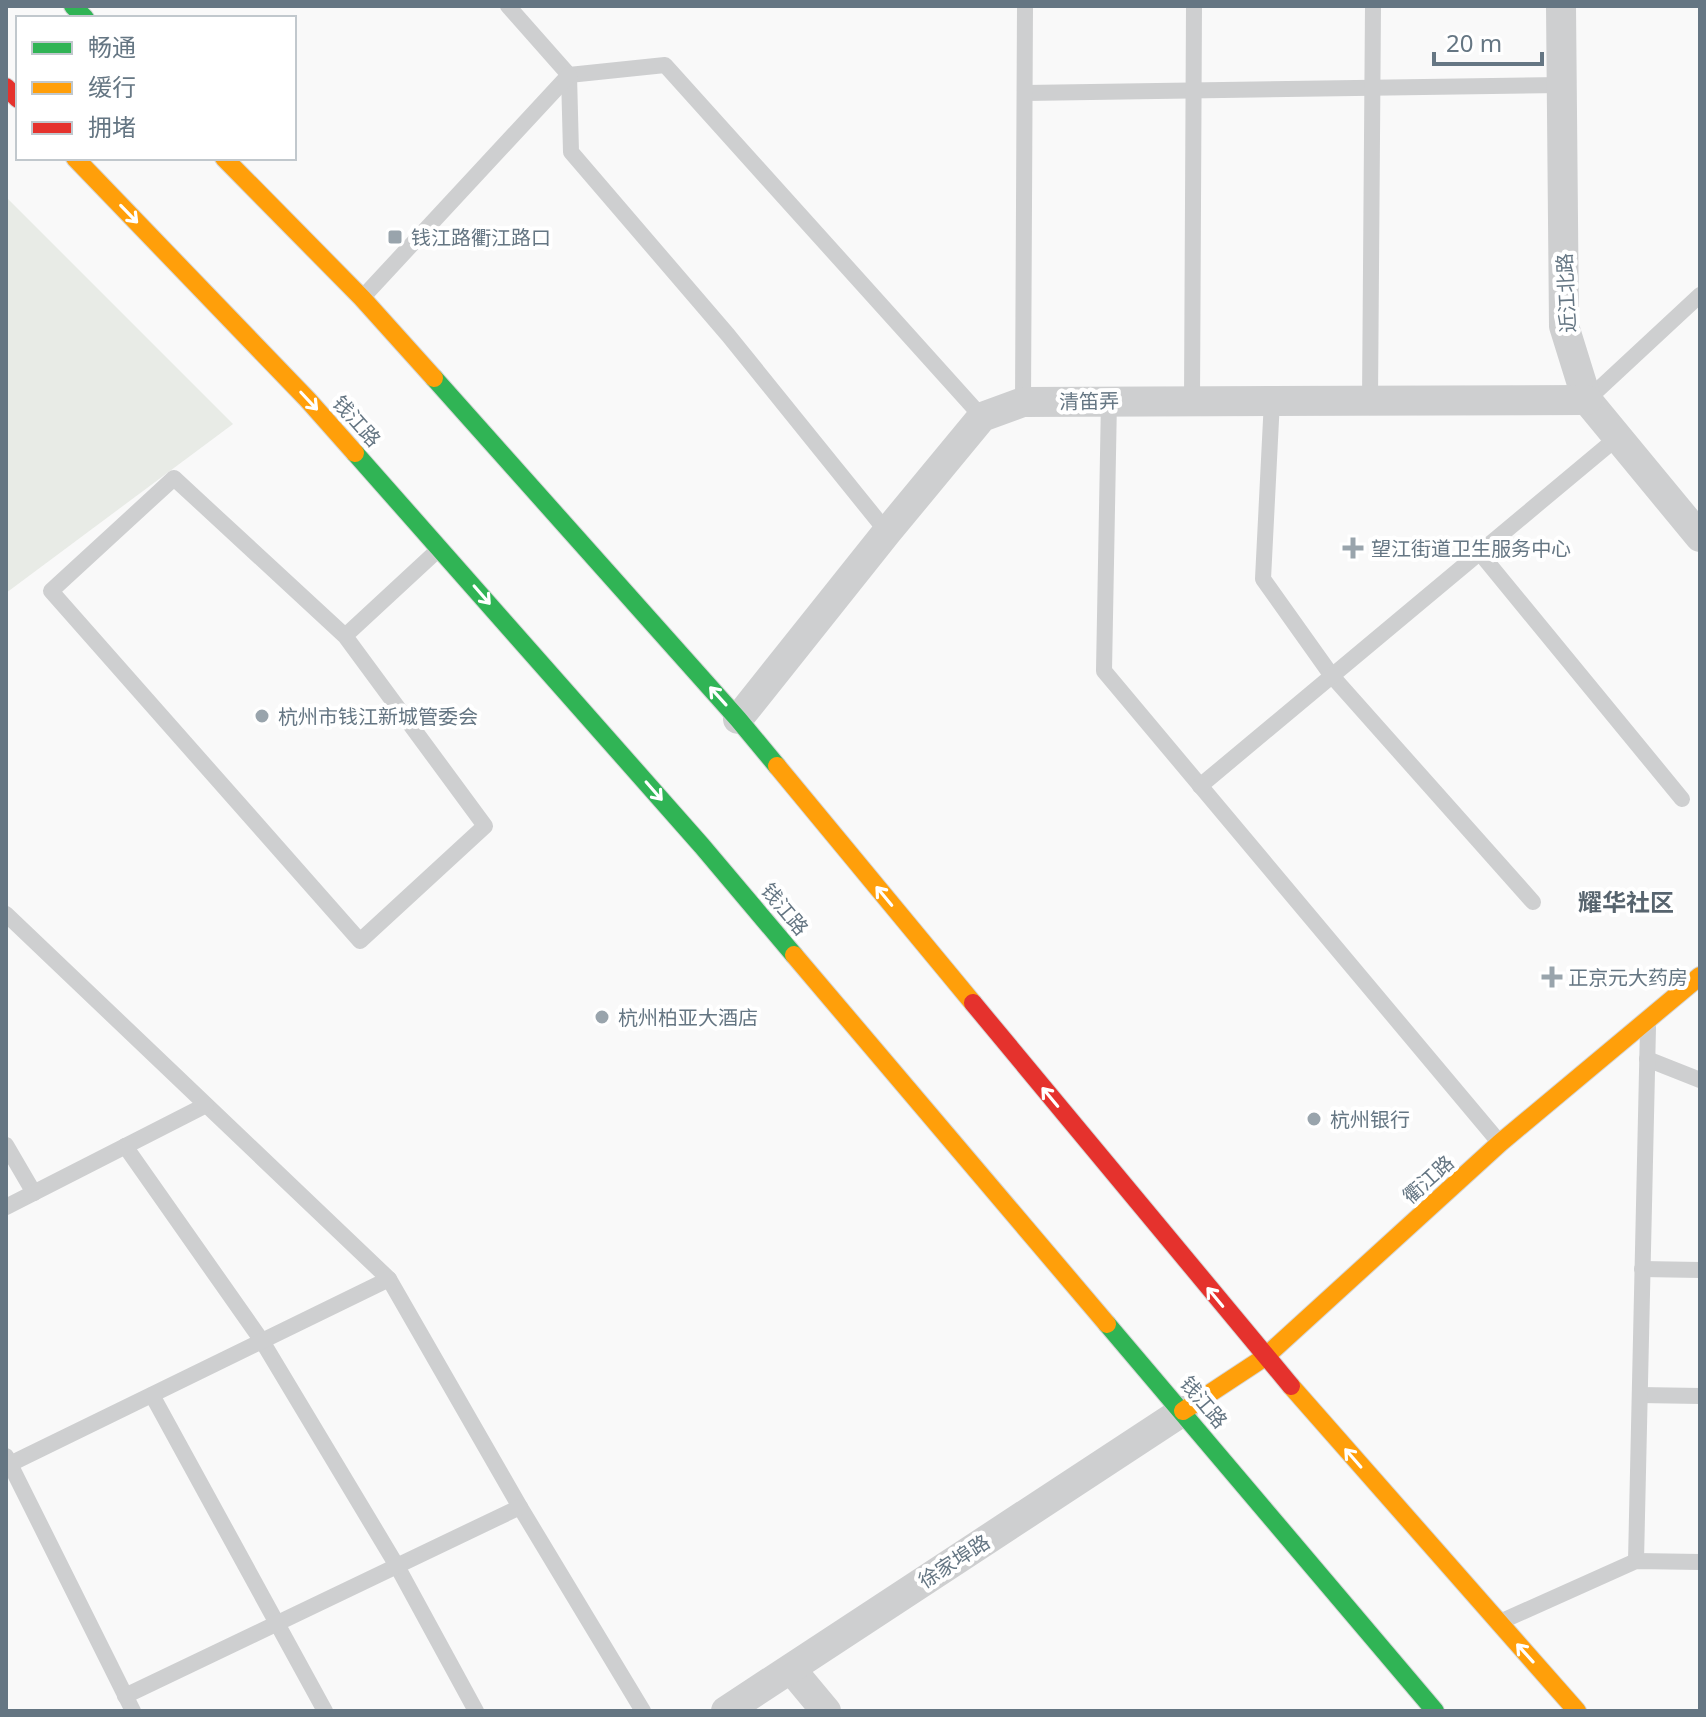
<svg xmlns="http://www.w3.org/2000/svg" width="1706" height="1717" viewBox="0 0 1706 1717" font-family="'Noto Sans','Noto Sans SC',sans-serif">
<style>
.green{fill:#e8ebe6}
.lines{fill:none;stroke-linecap:round;stroke-linejoin:round}
.fast-casing{stroke:#d5d6d7;stroke-width:20}
.slow-casing{stroke:#d5d6d7;stroke-width:20}
.jam-casing{stroke:#d5d6d7;stroke-width:20}
.lane{stroke:#cecfd0;stroke-width:16}
.street{stroke:#cecfd0;stroke-width:30}
.fast{stroke:#30b455;stroke-width:18}
.slow{stroke:#ff9f0a;stroke-width:18}
.jam{stroke:#e5322d;stroke-width:18}
.oneway{stroke:#fff}
.poi-dot{fill:#99a4ac;stroke:#fff;stroke-width:3}
.labels{text-anchor:middle;dominant-baseline:central;stroke-width:8;stroke-linejoin:round;paint-order:stroke}
.poi-label{font-size:20px;fill:#657683;stroke:#fff;text-anchor:start}
.street-label{font-size:20px;fill:#657683;stroke:#fff}
.quarter-label{font-size:24px;font-weight:bold;fill:#57646e;stroke:#fff}
</style>
<rect width="100%" height="100%" fill="#f9f9f9"/>
<path class="green" d="M6,197L233,424L6,593Z"/>
<g class="lines">
<defs>
<g id="fast">
<path d="M73,6L85,18"/>
<path d="M434,378L738,719L777,766"/>
<path d="M355,453L702,846L794,955"/>
<path d="M1107,1324L1435,1711"/>
</g>
<g id="slow">
<path d="M75,158L308,400L355,453"/>
<path d="M224,158L362,298L434,378"/>
<path d="M777,766L973,1003"/>
<path d="M794,955L1107,1324"/>
<path d="M1291,1386L1577,1711"/>
<path d="M1183,1411L1265,1357L1500,1143L1700,976"/>
</g>
<g id="jam">
<path d="M6,87L18,99"/>
<path d="M973,1003L1291,1386"/>
</g>
</defs>
<use href="#fast" class="fast-casing"/>
<use href="#slow" class="slow-casing"/>
<use href="#jam" class="jam-casing"/>
<g class="lane">
<path d="M508,6L569,75L665,65L982,417"/>
<path d="M569,75L571,152L728,335L887,532"/>
<path d="M1025,93L1562,85"/>
<path d="M363,297L569,75"/>
<path d="M1109,400L1104,671L1499,1142"/>
<path d="M1192,400L1194,6"/>
<path d="M1272,400L1263,579L1332,676L1533,902"/>
<path d="M1370,400L1373,6"/>
<path d="M1587,400L1700,295"/>
<path d="M1023,402L1025,6"/>
<path d="M1480,553L1682,799"/>
<path d="M345,636L174,478L51,591L360,941L485,826L345,636L439,549"/>
<path d="M1200,786L1618,437"/>
<path d="M6,914L389,1279L520,1507L643,1711"/>
<path d="M1647,1059L1700,1080"/>
<path d="M6,1145L34,1193"/>
<path d="M125,1146L262,1341L397,1566L476,1711"/>
<path d="M6,1207L206,1105"/>
<path d="M1642,1269L1700,1270"/>
<path d="M152,1395L325,1711"/>
<path d="M1640,1395L1700,1396"/>
<path d="M6,1456L133,1711"/>
<path d="M10,1464L389,1279"/>
<path d="M1636,1561L1648,1027"/>
<path d="M1502,1621L1636,1561L1700,1562"/>
<path d="M125,1696L520,1507"/>
</g>
<g class="street">
<path d="M1561,6L1564,326L1587,400L1700,537"/>
<path d="M738,719L887,532L982,417L1023,402L1587,400"/>
<path d="M791,1669L826,1711"/>
<path d="M726,1711L1183,1411"/>
</g>
<use href="#fast" class="fast"/>
<use href="#slow" class="slow"/>
<use href="#jam" class="jam"/>
</g>
<defs><path id="oneway-shaft" d="M-6 0H5M1.5-3L5.5 0L1.5 3" fill="none" stroke-width="1.6" stroke-linecap="round" stroke-linejoin="round" transform="scale(2)"/></defs>
<g class="oneway">
<use href="#oneway-shaft" transform="translate(129 214) rotate(46)"/>
<use href="#oneway-shaft" transform="translate(309 401) rotate(47)"/>
<use href="#oneway-shaft" transform="translate(482 595) rotate(49)"/>
<use href="#oneway-shaft" transform="translate(718 696) rotate(-132)"/>
<use href="#oneway-shaft" transform="translate(654 791) rotate(49)"/>
<use href="#oneway-shaft" transform="translate(884 896) rotate(-130)"/>
<use href="#oneway-shaft" transform="translate(1050 1097) rotate(-130)"/>
<use href="#oneway-shaft" transform="translate(1215 1297) rotate(-130)"/>
<use href="#oneway-shaft" transform="translate(1353 1458) rotate(-131)"/>
<use href="#oneway-shaft" transform="translate(1525 1653) rotate(-132)"/>
</g>
<g class="poi-dot">
<rect x="387" y="229" width="16" height="16" rx="4"/>
<path d="M1349 536h8v8h8v8h-8v8h-8v-8h-8v-8h8z"/>
<circle cx="262" cy="716" r="8"/>
<path d="M1548 965h8v8h8v8h-8v8h-8v-8h-8v-8h8z"/>
<circle cx="602" cy="1017" r="8"/>
<circle cx="1314" cy="1119" r="8"/>
</g>
<g class="labels">
<g class="poi-label">
<text x="411" y="237">钱江路衢江路口</text>
<text x="1371" y="548">望江街道卫生服务中心</text>
<text x="278" y="716">杭州市钱江新城管委会</text>
<text x="1568" y="977">正京元大药房</text>
<text x="618" y="1017">杭州柏亚大酒店</text>
<text x="1330" y="1119">杭州银行</text>
</g>
<g class="street-label">
<text transform="translate(1566 293) rotate(-93)">近江北路</text>
<text transform="translate(1089 401) rotate(-1)">清笛弄</text>
<text transform="translate(357 421) rotate(48)">钱江路</text>
<text transform="translate(785 909) rotate(50)">钱江路</text>
<text transform="translate(1428 1179) rotate(-42)">衢江路</text>
<text transform="translate(1204 1402) rotate(50)">钱江路</text>
<text transform="translate(954 1561) rotate(-33)">徐家埠路</text>
</g>
<g class="quarter-label">
<text x="1626" y="901">耀华社区</text>
</g>
</g>
<rect width="1706" height="1717" fill="none" stroke="#657683" stroke-width="16"/>
<rect x="16" y="16" width="280" height="144" fill="#ffffff" stroke="#c1c8cd" stroke-width="2"/>
<rect x="32" y="42" width="40" height="12" fill="#30b455" stroke="#c1c8cd" stroke-width="2"/>
<text x="88" y="56" font-size="24" fill="#657683">畅通</text>
<rect x="32" y="82" width="40" height="12" fill="#ff9f0a" stroke="#c1c8cd" stroke-width="2"/>
<text x="88" y="96" font-size="24" fill="#657683">缓行</text>
<rect x="32" y="122" width="40" height="12" fill="#e5322d" stroke="#c1c8cd" stroke-width="2"/>
<text x="88" y="136" font-size="24" fill="#657683">拥堵</text>
<path d="M1434 52v12h108v-12" fill="none" stroke="#657683" stroke-width="4"/>
<text x="1446" y="52" font-size="24" fill="#657683" stroke="#ffffff" stroke-width="6" paint-order="stroke">20 m</text>
</svg>
